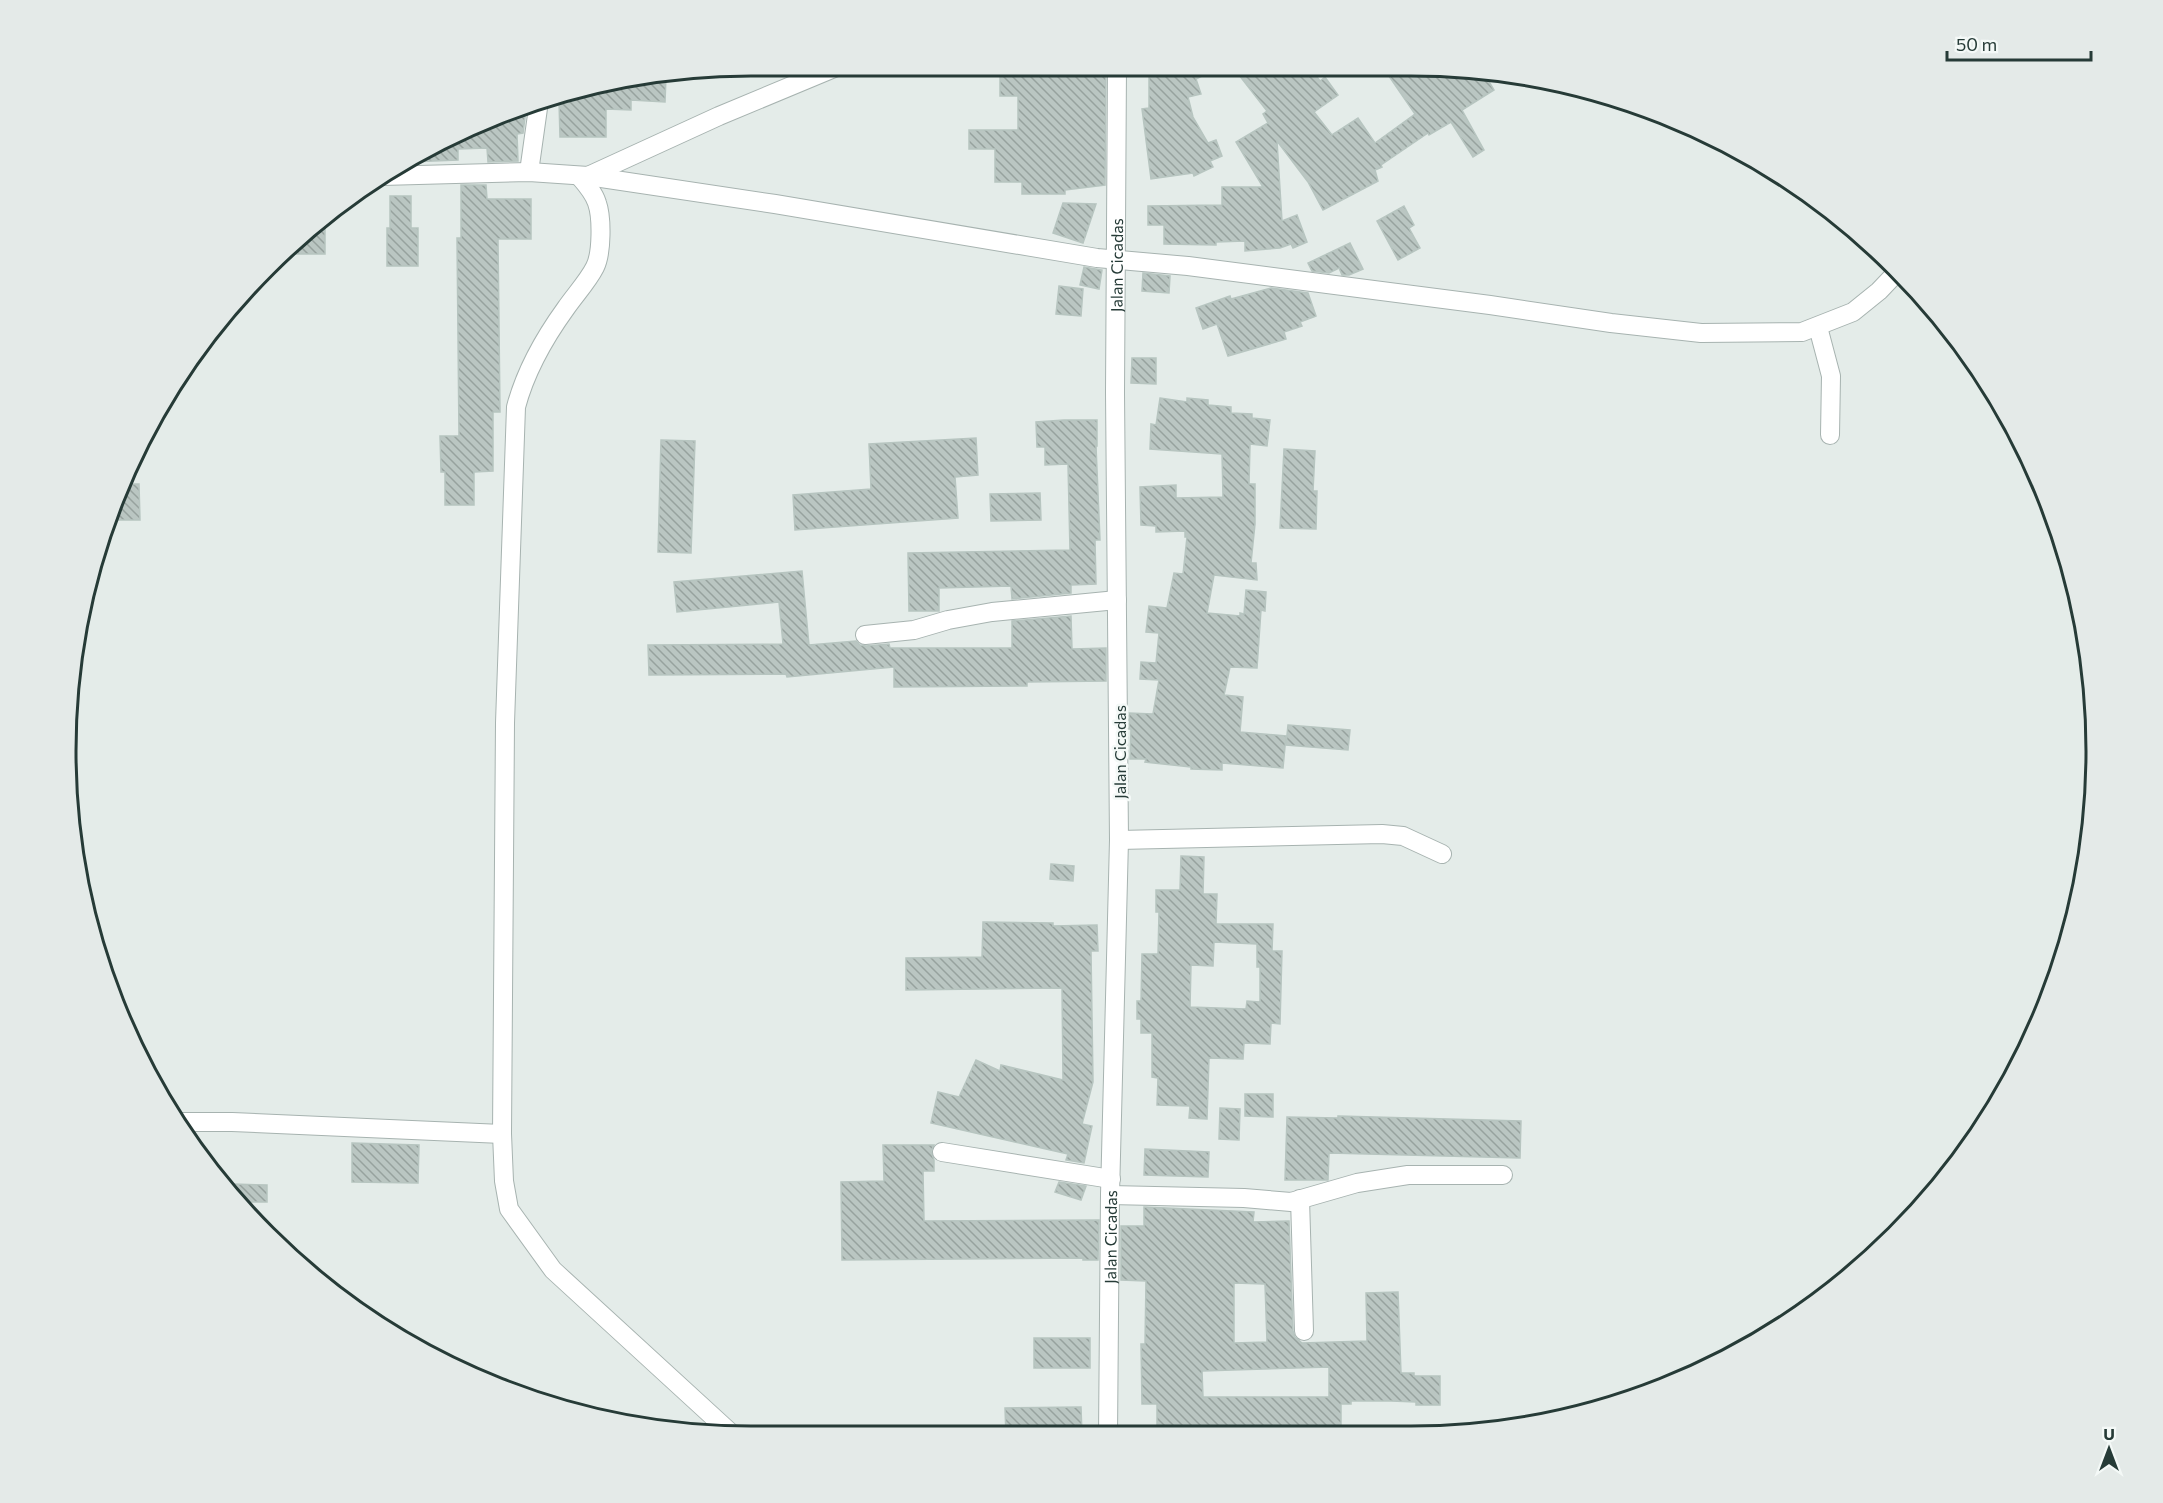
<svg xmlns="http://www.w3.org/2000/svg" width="2163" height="1503" viewBox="0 0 2163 1503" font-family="Commissioner,sans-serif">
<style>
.building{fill:url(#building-back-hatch);stroke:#b7c5c0;stroke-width:1.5;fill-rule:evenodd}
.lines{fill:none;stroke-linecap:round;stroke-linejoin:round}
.minor-casing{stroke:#a7b3b0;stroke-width:20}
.minor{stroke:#fff;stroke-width:18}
.labels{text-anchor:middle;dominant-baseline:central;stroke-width:5;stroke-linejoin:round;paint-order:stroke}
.street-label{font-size:16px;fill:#263b37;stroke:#f4f9f7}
.rim{fill:none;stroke:#263b37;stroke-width:3}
</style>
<defs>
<pattern id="building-back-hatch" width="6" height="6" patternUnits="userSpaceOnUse" patternTransform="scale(1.5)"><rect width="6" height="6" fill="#bac6c2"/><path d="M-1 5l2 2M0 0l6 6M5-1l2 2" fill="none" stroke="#97a29e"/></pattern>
</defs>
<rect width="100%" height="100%" fill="#e4ece9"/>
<g class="building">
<path d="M1052,66H1106L1105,185L1065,190V194H1022V182H995V149H969V130H1018V96H1000V68H1052Z"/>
<path d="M1232,66H1272L1281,77L1297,66H1309L1320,81L1325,77L1338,95L1314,112L1332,135L1358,118L1375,143L1415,114L1382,66H1412L1454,70L1458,77L1467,71L1484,73L1494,90L1462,110L1484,150L1473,157L1451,122L1429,135L1428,133L1381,165L1382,167L1375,170L1378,181L1323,210L1308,182L1277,141L1282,221L1297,215L1307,242L1293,248L1291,244L1280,248L1245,251V241L1216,242V245L1164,244V225H1148V206L1222,205V187H1263L1236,142L1268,123L1263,114L1267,111Z"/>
<path d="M1149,67L1216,69L1196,79L1201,94L1188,97L1193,117L1208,143L1216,140L1222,156L1210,161L1213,167L1194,176L1193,173L1151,179L1142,109L1149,108Z"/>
<path d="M666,77L665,102L631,100V110L606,109V137H560L559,101H564V93L574,89Z"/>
<path d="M523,107L524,117H525L523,133L517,134L518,161L488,162L487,148L458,149V160L408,162L489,118Z"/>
<path d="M461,185H486L487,199H531V239H498L500,412H493V471L474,472V505H445V472H441L440,436H459L457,238H461Z"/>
<path d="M390,196H411V228H418V266H387V228H390Z"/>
<path d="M1063,203L1096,204L1083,243L1053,233Z"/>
<path d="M1404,206L1414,225L1409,228L1420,248L1398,260L1377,221Z"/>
<path d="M325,222V254H288Z"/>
<path d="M1350,243L1363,269L1349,275H1342L1339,268L1329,273L1312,271L1308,263Z"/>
<path d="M1084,267L1102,270L1099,289L1080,285Z"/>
<path d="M1143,273L1170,276L1169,293L1142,291Z"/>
<path d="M1059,286L1083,289L1081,316L1056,314Z"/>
<path d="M1271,288L1308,293L1316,316L1300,322L1302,326L1284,332L1286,339L1228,356L1217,324L1203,329L1196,308L1230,296L1231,299Z"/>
<path d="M1132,358H1156V384L1131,383Z"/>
<path d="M1160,398L1187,402V398L1208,400V405L1231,407V413L1252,414V418L1270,420L1267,446L1250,444L1249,484H1255V524L1251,563H1256L1257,580L1214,575L1207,613L1240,616V613L1244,614L1246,590L1266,592L1265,611L1261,610L1257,668L1230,667L1224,695L1243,697L1240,732L1286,736L1283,768L1222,763V770L1191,769V767L1145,762L1146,759H1130L1131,729H1129V713L1153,714L1159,680L1140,679L1141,662L1156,663L1159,633L1146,632L1149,606L1167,608L1174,573L1183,574L1187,537H1185V531L1156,532V526L1141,525L1140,487L1176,485V498L1223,497L1222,454L1150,449L1151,424L1156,425Z"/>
<path d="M1064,420H1097V446H1096L1100,540H1095L1096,584L1071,585V593L1012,599L1011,586L939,588V611H909L908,553L1070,550L1068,464L1045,465V447H1037L1036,422Z"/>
<path d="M976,438L978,475L955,477L958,518L795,530L793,495L871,489L869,444Z"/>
<path d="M661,440L695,441L691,553L658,552Z"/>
<path d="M1284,449L1315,451L1313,491H1317L1316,529L1280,528Z"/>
<path d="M121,484H139L140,520H110Z"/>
<path d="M1040,493L1041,520L991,521L990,494Z"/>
<path d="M802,571L809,645L856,641L860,645L866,646L889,644L890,648H1012V621L1071,616L1072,649L1106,648V681L1027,682V686L894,687V667L787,677L786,674L649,675L648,645L783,644L779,602L677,612L674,582Z"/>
<path d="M1288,725L1350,730L1348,750L1286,745Z"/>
<path d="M1181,856L1204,857L1203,894H1217L1216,924H1273L1272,951H1282L1280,1024L1271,1023L1270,1044L1244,1043L1243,1059L1209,1058L1207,1119L1189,1118L1190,1106L1157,1105L1158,1078L1152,1077V1033H1141V1019H1137V1001H1141L1142,954H1158L1159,912H1156V890H1180ZM1214,942L1257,944V967H1260V1002L1247,1001L1246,1009L1190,1007L1191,965L1213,966Z"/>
<path d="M1051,864L1074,866L1073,881L1050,879Z"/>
<path d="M983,922L1053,923V926L1097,925L1098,951H1091L1093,1082L1082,1124L1092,1126L1084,1163L1066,1160L1068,1154L931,1123L938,1092L959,1097L976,1060L1000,1071L1001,1065L1063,1080L1062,988L906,990V958L982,957Z"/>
<path d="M1245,1094H1273V1117L1245,1116Z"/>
<path d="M1220,1108L1240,1109L1239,1140L1219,1139Z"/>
<path d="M1338,1116L1521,1121L1520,1158L1329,1153L1328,1180H1285L1287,1117L1338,1118Z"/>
<path d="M352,1143L419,1145L418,1183L352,1182Z"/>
<path d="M883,1145H934L931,1151L934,1160V1171H923L924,1221L1099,1220L1098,1260H1083V1258L842,1260L841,1182L884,1181Z"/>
<path d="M1145,1149L1209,1152L1208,1177L1144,1175Z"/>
<path d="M1059,1182L1086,1186L1081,1200L1055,1192Z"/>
<path d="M232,1184L267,1185V1202H239L232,1194Z"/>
<path d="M1144,1207L1254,1212L1253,1222L1289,1221L1293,1331L1295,1337L1302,1343L1367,1341L1366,1293L1398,1292L1401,1373H1414V1376H1440V1405H1416V1402L1391,1401H1351V1404H1341V1437H1284L1285,1434H1238V1431H1203V1435L1157,1437V1404H1142L1141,1344H1145L1146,1281L1121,1280V1226H1144ZM1234,1283L1265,1284L1267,1342L1234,1343ZM1329,1367V1397H1203L1202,1371Z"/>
<rect x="1034" y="1338" width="56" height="30"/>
<path d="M1081,1407L1082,1435L1006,1436L1005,1408Z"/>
</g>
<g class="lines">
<defs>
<g id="minor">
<path d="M529,172L539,101"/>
<path d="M382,176L529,172L588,176L719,116L839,66"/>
<path d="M579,176C586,184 594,193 597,203C602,217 602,253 595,267C588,281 575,295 566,308C545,337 525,373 516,407L505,723L502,1134L504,1181L509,1209L553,1270L733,1435"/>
<path d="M588,176L775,204L1097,258L1188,266L1490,305L1611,323L1701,333L1802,332L1853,312L1879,291L1899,270"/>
<path d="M1818,327L1831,376L1830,435"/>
<path d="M865,635L914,630L948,620L992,612L1117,600"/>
<path d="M1119,840L1382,834L1403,836L1442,854"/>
<path d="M175,1122H232L502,1134"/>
<path d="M942,1152L1111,1179"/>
<path d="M1110,1195L1244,1198L1291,1202L1357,1183L1408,1175H1503"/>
<path d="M1300,1199L1304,1331"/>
<path id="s1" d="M1108,1437L1110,1195L1119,840L1115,393L1117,66"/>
</g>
</defs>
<use href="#minor" class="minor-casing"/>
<use href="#minor" class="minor"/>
</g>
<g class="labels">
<g class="street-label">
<text stroke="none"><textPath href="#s1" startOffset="1172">Jalan Cicadas</textPath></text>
<text transform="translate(1119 752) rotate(-90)">Jalan Cicadas</text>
<text stroke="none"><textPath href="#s1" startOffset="200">Jalan Cicadas</textPath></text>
</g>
</g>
<path d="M0 0H2163V1503H0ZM751 76H1411A675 675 0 0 1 2086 751V751A675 675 0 0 1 1411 1426H751A675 675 0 0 1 76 751V751A675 675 0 0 1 751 76Z" fill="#e4eae8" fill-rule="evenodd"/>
<path class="rim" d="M751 76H1411A675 675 0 0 1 2086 751V751A675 675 0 0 1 1411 1426H751A675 675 0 0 1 76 751V751A675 675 0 0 1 751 76Z"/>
<g transform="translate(2109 1449)" stroke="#f4f9f7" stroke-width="4.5" paint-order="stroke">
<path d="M0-4.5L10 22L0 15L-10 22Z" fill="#263b37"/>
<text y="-9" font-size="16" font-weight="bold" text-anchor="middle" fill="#263b37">U</text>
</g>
<path d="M1947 51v9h144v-9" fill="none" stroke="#263b37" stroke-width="3"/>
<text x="1956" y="51" font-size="18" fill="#263b37" stroke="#f4f9f7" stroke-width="4.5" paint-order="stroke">50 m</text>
</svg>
